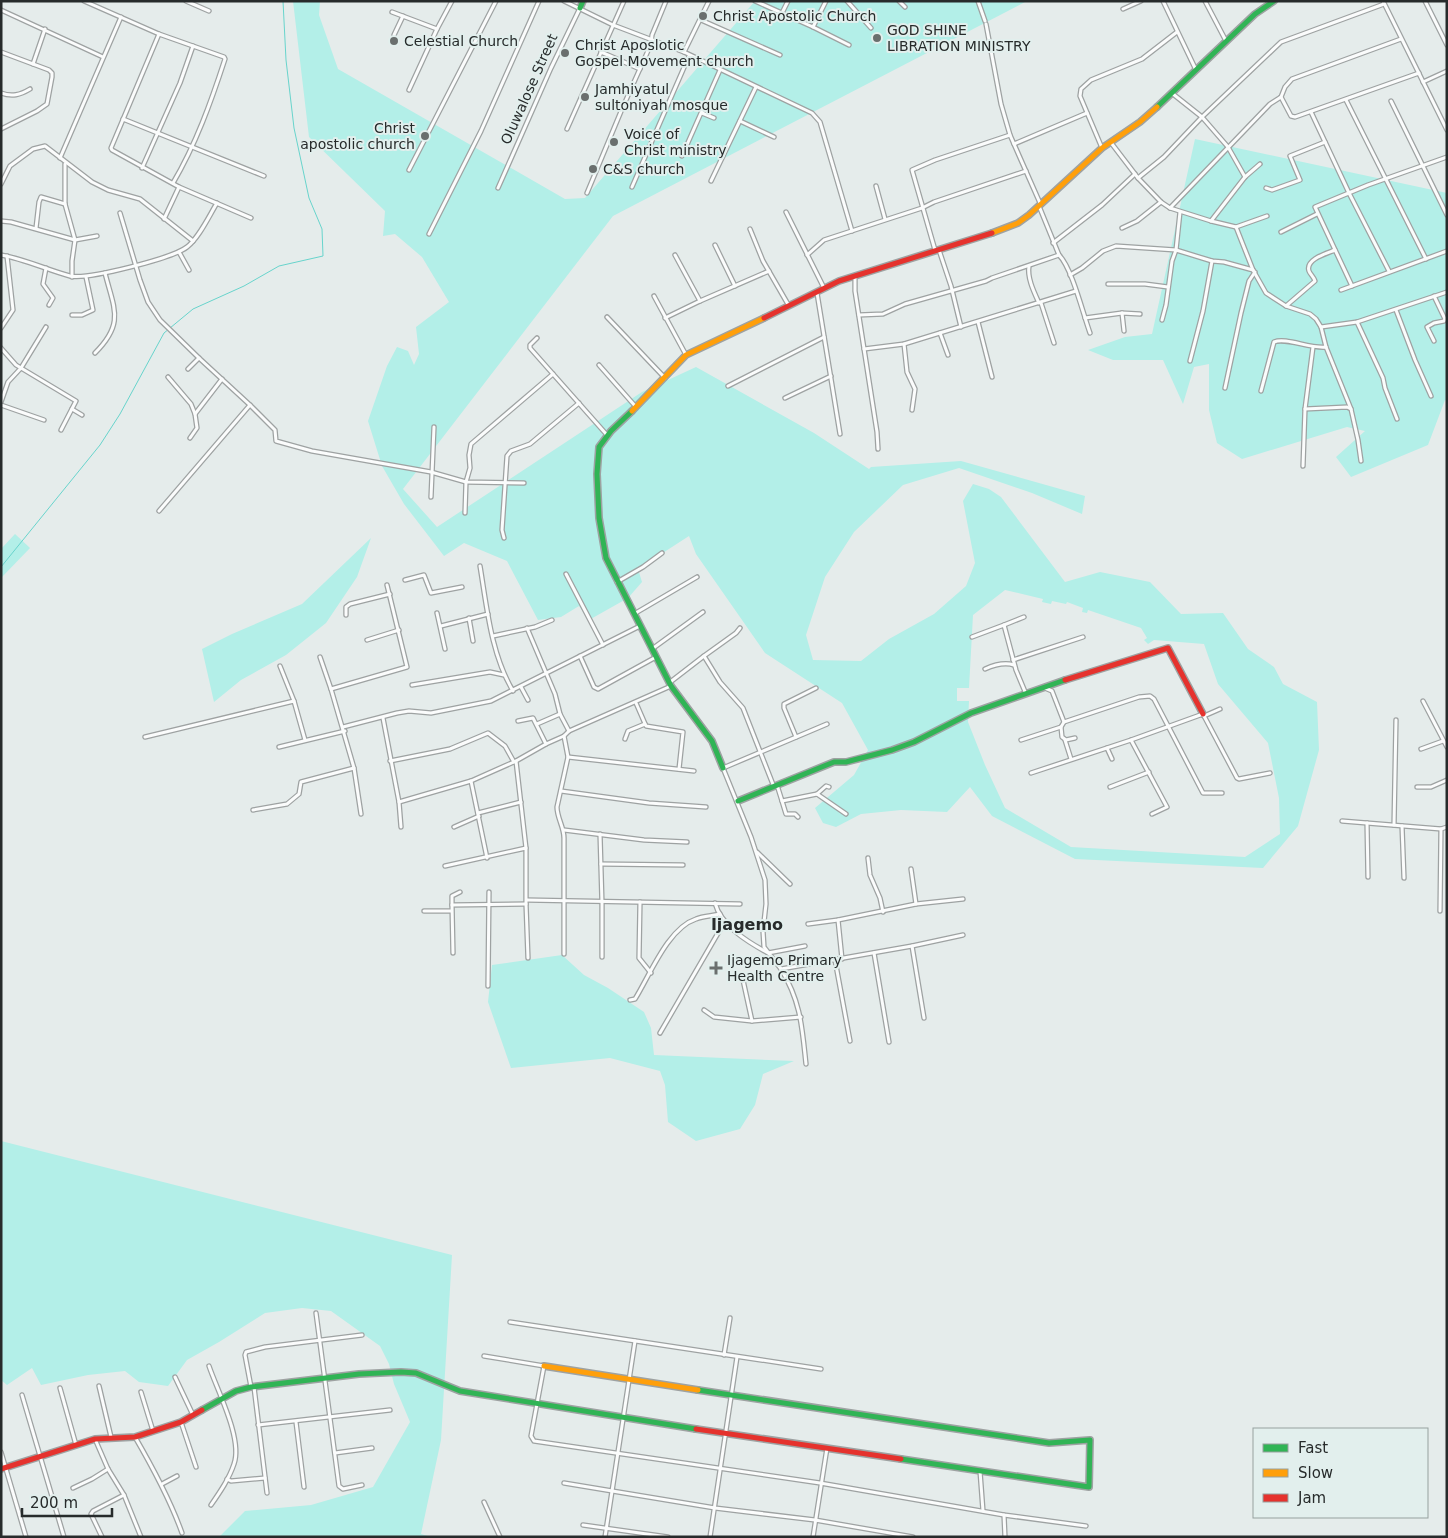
<svg xmlns="http://www.w3.org/2000/svg" width="1448" height="1538" viewBox="0 0 1448 1538" font-family="'DejaVu Sans',sans-serif">
<style>
.green{fill:#b3efe8;fill-rule:evenodd}
.lines{fill:none;stroke-linecap:round;stroke-linejoin:round}
.stream{stroke:#68d4cc;stroke-width:1}
.street-casing{stroke:#9ea2a2;stroke-width:5.5}
.fast-casing{stroke:#9ea2a2;stroke-width:8}
.slow-casing{stroke:#9ea2a2;stroke-width:8}
.jam-casing{stroke:#9ea2a2;stroke-width:8}
.street{stroke:#fbfcfc;stroke-width:3}
.fast{stroke:#30b455;stroke-width:5}
.slow{stroke:#ff9f0a;stroke-width:5}
.jam{stroke:#e5322d;stroke-width:5}
.poi-dot{fill:#6a6f6e;stroke:#e2efed;stroke-width:2}
.labels{text-anchor:middle;dominant-baseline:central;stroke-width:4;stroke-linejoin:round;paint-order:stroke}
.poi-label{font-size:14px;fill:#272b2b;stroke:#e2efed;text-anchor:start}
.street-label{font-size:14px;fill:#272b2b;stroke:#e2efed}
.quarter-label{font-size:16px;font-weight:bold;fill:#272b2b;stroke:#e2efed}
</style>
<rect width="100%" height="100%" fill="#e5eceb"/>
<g class="green">
<path d="M293,1H320L319,15L338,69L565,199L585,198L755,1H1027L613,216L403,489L437,527L642,392L696,367L814,433L869,469L871,467L961,461L1085,496L1082,514L1032,493L959,468L903,485L854,532L825,577L806,635L813,660L861,661L889,639L934,614L966,586L975,563L963,501L973,484L989,489L1001,497L1065,582L1100,572L1150,582L1181,614L1223,613L1248,649L1274,667L1283,684L1317,702L1319,750L1298,826L1263,868L1075,859L992,816L970,787L947,812L901,810L861,814L836,827L823,823L815,808L854,775L868,750L842,703L765,653L696,554L689,536L638,569L642,582L628,598L589,620L579,606L561,617L538,620L507,561L464,543L444,556L404,504L382,466L368,421L387,366L397,347L408,351L414,365L419,354L416,327L449,302L422,257L395,234L383,236L385,211L309,137ZM1005,590L1043,599L1042,602L1051,604L1052,601L1066,604L1067,602L1083,608L1082,612L1087,613L1088,610L1141,628L1147,638L1144,640L1148,644L1154,640L1204,644L1218,684L1268,743L1279,798L1280,834L1245,857L1071,847L1005,808L985,765L968,722L969,701H957V688H969L973,615Z"/>
<path d="M1195,139L1447,193V401L1445,400L1428,445L1351,477L1336,457L1365,431L1347,427L1242,459L1217,443L1209,410V364L1194,367L1183,404L1163,360H1113L1088,350L1125,337L1152,334Z"/>
<path d="M15,534L30,548L1,578V549Z"/>
<path d="M371,538L357,577L326,623L286,655L241,680L214,702L202,649L232,634L302,604Z"/>
<path d="M562,955L584,975L608,988L644,1012L651,1028L654,1055L794,1061L763,1074L755,1105L740,1129L696,1141L668,1122L665,1085L660,1071L610,1058L511,1068L488,1002L492,965Z"/>
<path d="M1,1141L452,1255L441,1440L421,1534L431,1537H219L245,1511L311,1505L373,1487L410,1422L394,1384L389,1364L380,1346L331,1311L302,1308L265,1313L219,1342L187,1360L168,1386L139,1382L125,1371L88,1375L41,1385L32,1368L7,1385L1,1380Z"/>
</g>
<g class="lines">
<path class="stream" d="M1,567L100,445L120,414L164,333L193,309L244,286L279,266L323,256L322,229L309,198L294,128L286,60L283,1"/>
<defs>
<g id="street">
<path d="M84,1L159,34L224,57L225,59C211,102 196,144 173,183"/>
<path d="M186,1L209,11"/>
<path d="M564,1L613,25L684,52L812,113L820,122L852,231"/>
<path d="M755,1L813,27L849,45"/>
<path d="M847,1L871,28"/>
<path d="M899,1L905,7"/>
<path d="M978,1L985,21"/>
<path d="M1163,1L1196,70"/>
<path d="M1205,1L1226,41"/>
<path d="M1383,1L1447,130"/>
<path d="M1425,1L1447,45"/>
<path d="M1123,9L1141,1"/>
<path d="M1,10L103,57"/>
<path d="M392,12L437,29"/>
<path d="M782,13L788,1"/>
<path d="M701,20L780,55"/>
<path d="M986,24L1001,104L1010,135L1040,203"/>
<path d="M813,27L826,1"/>
<path d="M159,34L111,148L112,150L179,187L251,218"/>
<path d="M394,35L403,16"/>
<path d="M1,52L49,70L52,73V77L47,104L37,111L1,129"/>
<path d="M601,52L640,69"/>
<path d="M684,52L709,1"/>
<path d="M33,64L45,29"/>
<path d="M1423,82L1447,71"/>
<path d="M409,90L437,29L452,1"/>
<path d="M1,93C12,97 20,95 30,89"/>
<path d="M1173,94L1202,117L1228,147L1245,177"/>
<path d="M1281,97L1291,116L1295,117L1419,73"/>
<path d="M1346,100L1426,259"/>
<path d="M1391,101L1447,215"/>
<path d="M1311,112L1349,193L1389,271"/>
<path d="M702,113L714,118"/>
<path d="M123,119L264,176"/>
<path d="M740,121L774,137"/>
<path d="M567,129L624,1"/>
<path d="M1014,144L1087,113"/>
<path d="M1112,144L1138,178L1161,202L1170,208L1211,221L1236,227L1267,216"/>
<path d="M1102,148L1080,96L1081,89L1091,80L1142,59L1177,32"/>
<path d="M682,156L720,70"/>
<path d="M60,158L121,17"/>
<path d="M65,164V204L75,240L72,261V277"/>
<path d="M142,168L180,83L193,46"/>
<path d="M409,170L496,1"/>
<path d="M1138,178L1164,157L1202,117L1281,42L1384,4"/>
<path d="M711,181L756,87"/>
<path d="M1,184L10,166L33,149L45,146L92,182L108,190L140,199L193,241"/>
<path d="M876,186L885,219"/>
<path d="M632,187L689,56"/>
<path d="M498,188L551,68L580,8"/>
<path d="M1266,188L1272,190L1300,180L1290,156L1325,142"/>
<path d="M587,193L622,109L651,44L652,35L666,1"/>
<path d="M1039,206L1059,255C1072,268 1083,314 1090,333"/>
<path d="M1170,208L1270,104L1281,97L1285,87L1292,79L1401,39"/>
<path d="M786,212L824,288"/>
<path d="M120,213L140,280L148,302L160,320L199,358"/>
<path d="M164,219L179,187"/>
<path d="M1,221L11,222L75,240L97,236"/>
<path d="M1211,221L1245,177L1260,164"/>
<path d="M1236,227L1253,270L1266,293L1286,306L1310,314L1316,319L1321,327L1326,347L1351,409"/>
<path d="M36,228L39,202L41,197L65,204"/>
<path d="M1122,228L1137,221L1161,202"/>
<path d="M750,229L763,261L789,306"/>
<path d="M1281,232L1317,214"/>
<path d="M429,234L481,131L539,1"/>
<path d="M1053,243L1102,205L1135,174"/>
<path d="M715,245L735,286"/>
<path d="M935,250L912,170L935,160L1010,135"/>
<path d="M939,250L951,286L961,327"/>
<path d="M179,252L189,270"/>
<path d="M1,255C25,259 47,270 70,276C88,280 173,258 187,247C199,238 209,216 217,203"/>
<path d="M675,255L700,301"/>
<path d="M807,255L824,240L922,208L934,202L1026,171"/>
<path d="M1029,266C1027,278 1034,292 1039,303"/>
<path d="M46,268L43,284L53,298L49,305"/>
<path d="M1070,275L1082,268L1103,251L1116,246L1176,250L1212,261L1224,262L1253,270"/>
<path d="M855,276V291L877,432L878,449"/>
<path d="M1108,284H1145L1168,287"/>
<path d="M1352,286L1315,207L1368,185L1447,157"/>
<path d="M1341,290L1447,251"/>
<path d="M817,293L840,434"/>
<path d="M654,296L686,355"/>
<path d="M1434,296L1445,319L1444,321L1434,323L1427,327L1434,341"/>
<path d="M1041,303L1054,343"/>
<path d="M1286,306L1315,281C1314,277 1310,274 1309,271C1305,259 1328,253 1335,250"/>
<path d="M1396,310L1415,360L1431,396"/>
<path d="M1122,313L1124,331"/>
<path d="M72,315H82L93,310L86,277"/>
<path d="M859,315L883,314L905,304L986,281L992,278L1059,255"/>
<path d="M607,317L665,378"/>
<path d="M665,318L700,301L769,271"/>
<path d="M1085,318L1122,313L1140,314"/>
<path d="M1162,320L1166,305L1172,261L1176,250L1180,212"/>
<path d="M978,322L992,377"/>
<path d="M1357,322L1383,378L1385,388L1397,419"/>
<path d="M46,327L21,368L76,401L61,430"/>
<path d="M1321,327L1357,322L1447,292"/>
<path d="M1,328L13,310L7,256"/>
<path d="M940,333L948,355"/>
<path d="M537,338L530,345V348L607,435"/>
<path d="M904,344L907,372L915,389L912,410"/>
<path d="M1,348L16,365L21,368L8,382L1,402"/>
<path d="M864,349L904,344L1076,291"/>
<path d="M95,353C125,323 114,309 105,273"/>
<path d="M1190,361L1203,311L1212,261"/>
<path d="M599,365L636,407"/>
<path d="M168,377L191,404L195,414"/>
<path d="M728,386L824,337"/>
<path d="M1225,388L1241,313L1249,281L1255,272"/>
<path d="M1261,391L1274,342C1286,337 1310,349 1326,347"/>
<path d="M785,398L831,376"/>
<path d="M1,405L44,420"/>
<path d="M250,405L275,430L276,441L312,451L431,472L466,482L524,483"/>
<path d="M72,409L82,415"/>
<path d="M1305,409L1347,407L1351,409L1358,440L1361,461"/>
<path d="M190,438L197,428L195,414L222,379"/>
<path d="M1303,466L1305,409L1313,347"/>
<path d="M431,497L434,427"/>
<path d="M159,511L250,405L199,358L188,369"/>
<path d="M465,513L466,482L470,468L469,455L471,444L553,374"/>
<path d="M504,538L502,530L507,456L511,451L530,444L579,403"/>
<path d="M480,566C487,608 491,654 513,691"/>
<path d="M566,574L603,645"/>
<path d="M405,580L424,575L431,593L462,587"/>
<path d="M617,582L643,567L662,553"/>
<path d="M437,613L445,649"/>
<path d="M634,614L697,577"/>
<path d="M346,615V607L350,604L390,594"/>
<path d="M469,618L473,641"/>
<path d="M1004,625L1024,617"/>
<path d="M441,626L488,614"/>
<path d="M527,628L555,694L560,714L569,731"/>
<path d="M493,636L535,627L552,620"/>
<path d="M972,637L1004,625L1016,670L1026,694"/>
<path d="M367,640L399,630"/>
<path d="M652,649L703,612"/>
<path d="M580,656L594,687L598,689L656,657"/>
<path d="M704,656L720,682L743,708L774,787"/>
<path d="M320,657L331,689"/>
<path d="M1013,660L1083,637"/>
<path d="M280,666L294,701"/>
<path d="M985,669C994,665 1004,662 1014,665"/>
<path d="M669,683L704,656L736,633L740,628"/>
<path d="M412,685L490,672L504,675"/>
<path d="M521,687L528,700"/>
<path d="M1045,688L1052,691L1064,722"/>
<path d="M1423,701L1447,747"/>
<path d="M636,703L646,726L683,732L679,769"/>
<path d="M1204,716L1220,709"/>
<path d="M383,718L399,802L401,827"/>
<path d="M518,721L533,718L546,744"/>
<path d="M537,724L560,714"/>
<path d="M827,724L723,768L751,837L765,880L766,904L763,931L764,947L781,969L912,946L963,935"/>
<path d="M343,727L397,713L409,711L431,713L491,701L640,626"/>
<path d="M564,736L568,757L557,807C557,818 564,827 564,838V954"/>
<path d="M145,737L294,701L305,740"/>
<path d="M796,737L784,708V704L816,688"/>
<path d="M1075,738L1066,740L1062,737L1061,727L1064,722L1139,697L1150,696L1154,699L1203,793H1222"/>
<path d="M625,739L628,731L645,724"/>
<path d="M1021,740L1061,727"/>
<path d="M1065,740L1071,759"/>
<path d="M1131,740L1167,807L1152,814"/>
<path d="M279,747L345,731"/>
<path d="M1107,748L1112,759"/>
<path d="M1421,749L1443,741"/>
<path d="M568,757L694,771"/>
<path d="M390,761L450,749L488,733L505,746L514,762"/>
<path d="M516,761L526,848"/>
<path d="M1031,773L1131,740L1203,714L1237,778L1239,779L1270,773"/>
<path d="M471,781L487,858"/>
<path d="M777,785L782,801L817,794L846,814"/>
<path d="M1110,787L1149,772"/>
<path d="M1417,787H1431L1447,780"/>
<path d="M561,791L649,803L706,807"/>
<path d="M817,794L826,786L829,787"/>
<path d="M782,801L786,814H795L798,817"/>
<path d="M399,802L471,781L516,761L546,744L564,736L569,731L671,686"/>
<path d="M253,810L287,804L299,794L301,782L354,768"/>
<path d="M478,813L521,802"/>
<path d="M361,814L354,768L331,689L407,667L387,585"/>
<path d="M1342,821L1441,829L1447,827"/>
<path d="M1367,823L1368,877"/>
<path d="M1394,825L1396,720"/>
<path d="M1402,826L1404,878"/>
<path d="M454,827L479,816"/>
<path d="M564,830L644,840L687,842"/>
<path d="M600,834L602,903V957"/>
<path d="M757,852L790,884"/>
<path d="M868,858L870,875L880,898L883,912"/>
<path d="M601,864L683,865"/>
<path d="M445,866L526,848V904L528,958"/>
<path d="M911,869L916,904"/>
<path d="M527,900L740,904"/>
<path d="M640,902L639,958L651,973"/>
<path d="M715,903C721,926 748,942 768,953L805,946"/>
<path d="M452,905V896L460,892"/>
<path d="M424,911H451"/>
<path d="M1440,911L1441,829"/>
<path d="M838,920L842,959"/>
<path d="M808,924L838,920L916,904L963,899"/>
<path d="M912,946L924,1018"/>
<path d="M453,953L452,905L526,904"/>
<path d="M874,953L889,1042"/>
<path d="M835,960L850,1041"/>
<path d="M781,969C801,1002 802,1027 806,1064"/>
<path d="M743,980L752,1021"/>
<path d="M488,986L489,892"/>
<path d="M630,1000L635,999C650,975 668,928 696,919C703,916 712,916 720,914"/>
<path d="M704,1010L714,1017L752,1021L801,1017"/>
<path d="M660,1033L721,928L729,925"/>
<path d="M316,1313L339,1486L343,1489L362,1485"/>
<path d="M510,1322L821,1369"/>
<path d="M724,1355L730,1318"/>
<path d="M484,1356L544,1366L531,1436L534,1441L820,1483L1004,1515L1086,1526"/>
<path d="M209,1366C217,1390 243,1439 234,1464C229,1479 220,1492 211,1505"/>
<path d="M175,1377L193,1415"/>
<path d="M99,1386L111,1437"/>
<path d="M251,1387L245,1355L246,1352L265,1347L362,1335"/>
<path d="M254,1387L267,1493"/>
<path d="M60,1388L76,1445"/>
<path d="M141,1392L153,1431"/>
<path d="M22,1395L64,1537"/>
<path d="M181,1422L196,1467"/>
<path d="M296,1422L304,1487"/>
<path d="M258,1425L390,1410"/>
<path d="M135,1437C153,1468 170,1499 182,1533"/>
<path d="M95,1439L108,1469L124,1495L141,1537"/>
<path d="M1,1452L26,1537"/>
<path d="M335,1453L372,1448"/>
<path d="M980,1471L983,1511"/>
<path d="M227,1479L231,1481L265,1478"/>
<path d="M564,1483L715,1508L815,1520L913,1537"/>
<path d="M162,1484L177,1476"/>
<path d="M73,1488L92,1479L108,1469"/>
<path d="M484,1502L500,1537"/>
<path d="M1004,1515L1005,1537"/>
<path d="M583,1525L668,1537"/>
<path d="M102,1537L91,1514L93,1511L124,1495"/>
<path d="M605,1537L635,1341"/>
<path d="M710,1537L737,1357"/>
<path d="M813,1537L827,1448"/>
</g>
<g id="fast">
<path d="M580,8L583,1"/>
<path d="M1157,107L1255,14L1274,1"/>
<path d="M632,411L611,431L599,447L597,474L599,518L606,558L671,686L712,741L723,768"/>
<path d="M738,801L834,762H846L892,750L914,742L971,713L1065,680"/>
<path d="M698,1390L1049,1443L1090,1440L1089,1487L901,1459"/>
<path d="M202,1410L236,1391L251,1387L359,1374L401,1372L416,1373L460,1391L696,1429"/>
</g>
<g id="slow">
<path d="M992,233L1018,223L1029,215L1102,148L1140,122L1157,107"/>
<path d="M632,411L686,355L764,318"/>
<path d="M544,1366L698,1390"/>
</g>
<g id="jam">
<path d="M764,318L839,281L992,233"/>
<path d="M1065,680L1168,648L1203,714"/>
<path d="M696,1429L901,1459"/>
<path d="M1,1469L95,1439L135,1437L181,1422L202,1410"/>
</g>
</defs>
<use href="#street" class="street-casing"/>
<use href="#fast" class="fast-casing"/>
<use href="#slow" class="slow-casing"/>
<use href="#jam" class="jam-casing"/>
<use href="#street" class="street"/>
<use href="#fast" class="fast"/>
<use href="#slow" class="slow"/>
<use href="#jam" class="jam"/>
</g>
<g class="poi-dot">
<circle cx="703" cy="16" r="5"/>
<circle cx="877" cy="38" r="5"/>
<circle cx="394" cy="41" r="5"/>
<circle cx="565" cy="53" r="5"/>
<circle cx="585" cy="97" r="5"/>
<circle cx="425" cy="136" r="5"/>
<circle cx="614" cy="142" r="5"/>
<circle cx="593" cy="169" r="5"/>
<path d="M713.5 960.5h5v5h5v5h-5v5h-5v-5h-5v-5h5z"/>
</g>
<g class="labels">
<g class="poi-label">
<text x="713" y="16">Christ Apostolic Church</text>
<text x="887" y="30">GOD SHINE<tspan x="887" dy="16">LIBRATION MINISTRY</tspan></text>
<text x="404" y="41">Celestial Church</text>
<text x="575" y="45">Christ Aposlotic<tspan x="575" dy="16">Gospel Movement church</tspan></text>
<text x="595" y="89">Jamhiyatul<tspan x="595" dy="16">sultoniyah mosque</tspan></text>
<text x="415" y="128" text-anchor="end">Christ<tspan x="415" dy="16">apostolic church</tspan></text>
<text x="624" y="134">Voice of<tspan x="624" dy="16">Christ ministry</tspan></text>
<text x="603" y="169">C&amp;S church</text>
<text x="727" y="960">Ijagemo Primary<tspan x="727" dy="16">Health Centre</tspan></text>
</g>
<g class="street-label">
<text transform="translate(529 89) rotate(-66)">Oluwalose Street</text>
</g>
<g class="quarter-label">
<text x="747" y="924">Ijagemo</text>
</g>
</g>
<rect width="1448" height="1538" fill="none" stroke="#272b2b" stroke-width="5"/>
<rect x="1253" y="1428" width="175" height="90" fill="#e2efed" stroke="#97a19f"/>
<rect x="1263" y="1444" width="25" height="8" fill="#30b455" stroke="#97a19f"/>
<text x="1298" y="1453" font-size="15" fill="#272b2b">Fast</text>
<rect x="1263" y="1469" width="25" height="8" fill="#ff9f0a" stroke="#97a19f"/>
<text x="1298" y="1478" font-size="15" fill="#272b2b">Slow</text>
<rect x="1263" y="1494" width="25" height="8" fill="#e5322d" stroke="#97a19f"/>
<text x="1298" y="1503" font-size="15" fill="#272b2b">Jam</text>
<path d="M22 1508v8h90v-8" fill="none" stroke="#272b2b" stroke-width="2.5"/>
<text x="30" y="1508" font-size="15" fill="#272b2b" stroke="#e2efed" stroke-width="4" paint-order="stroke">200 m</text>
</svg>
